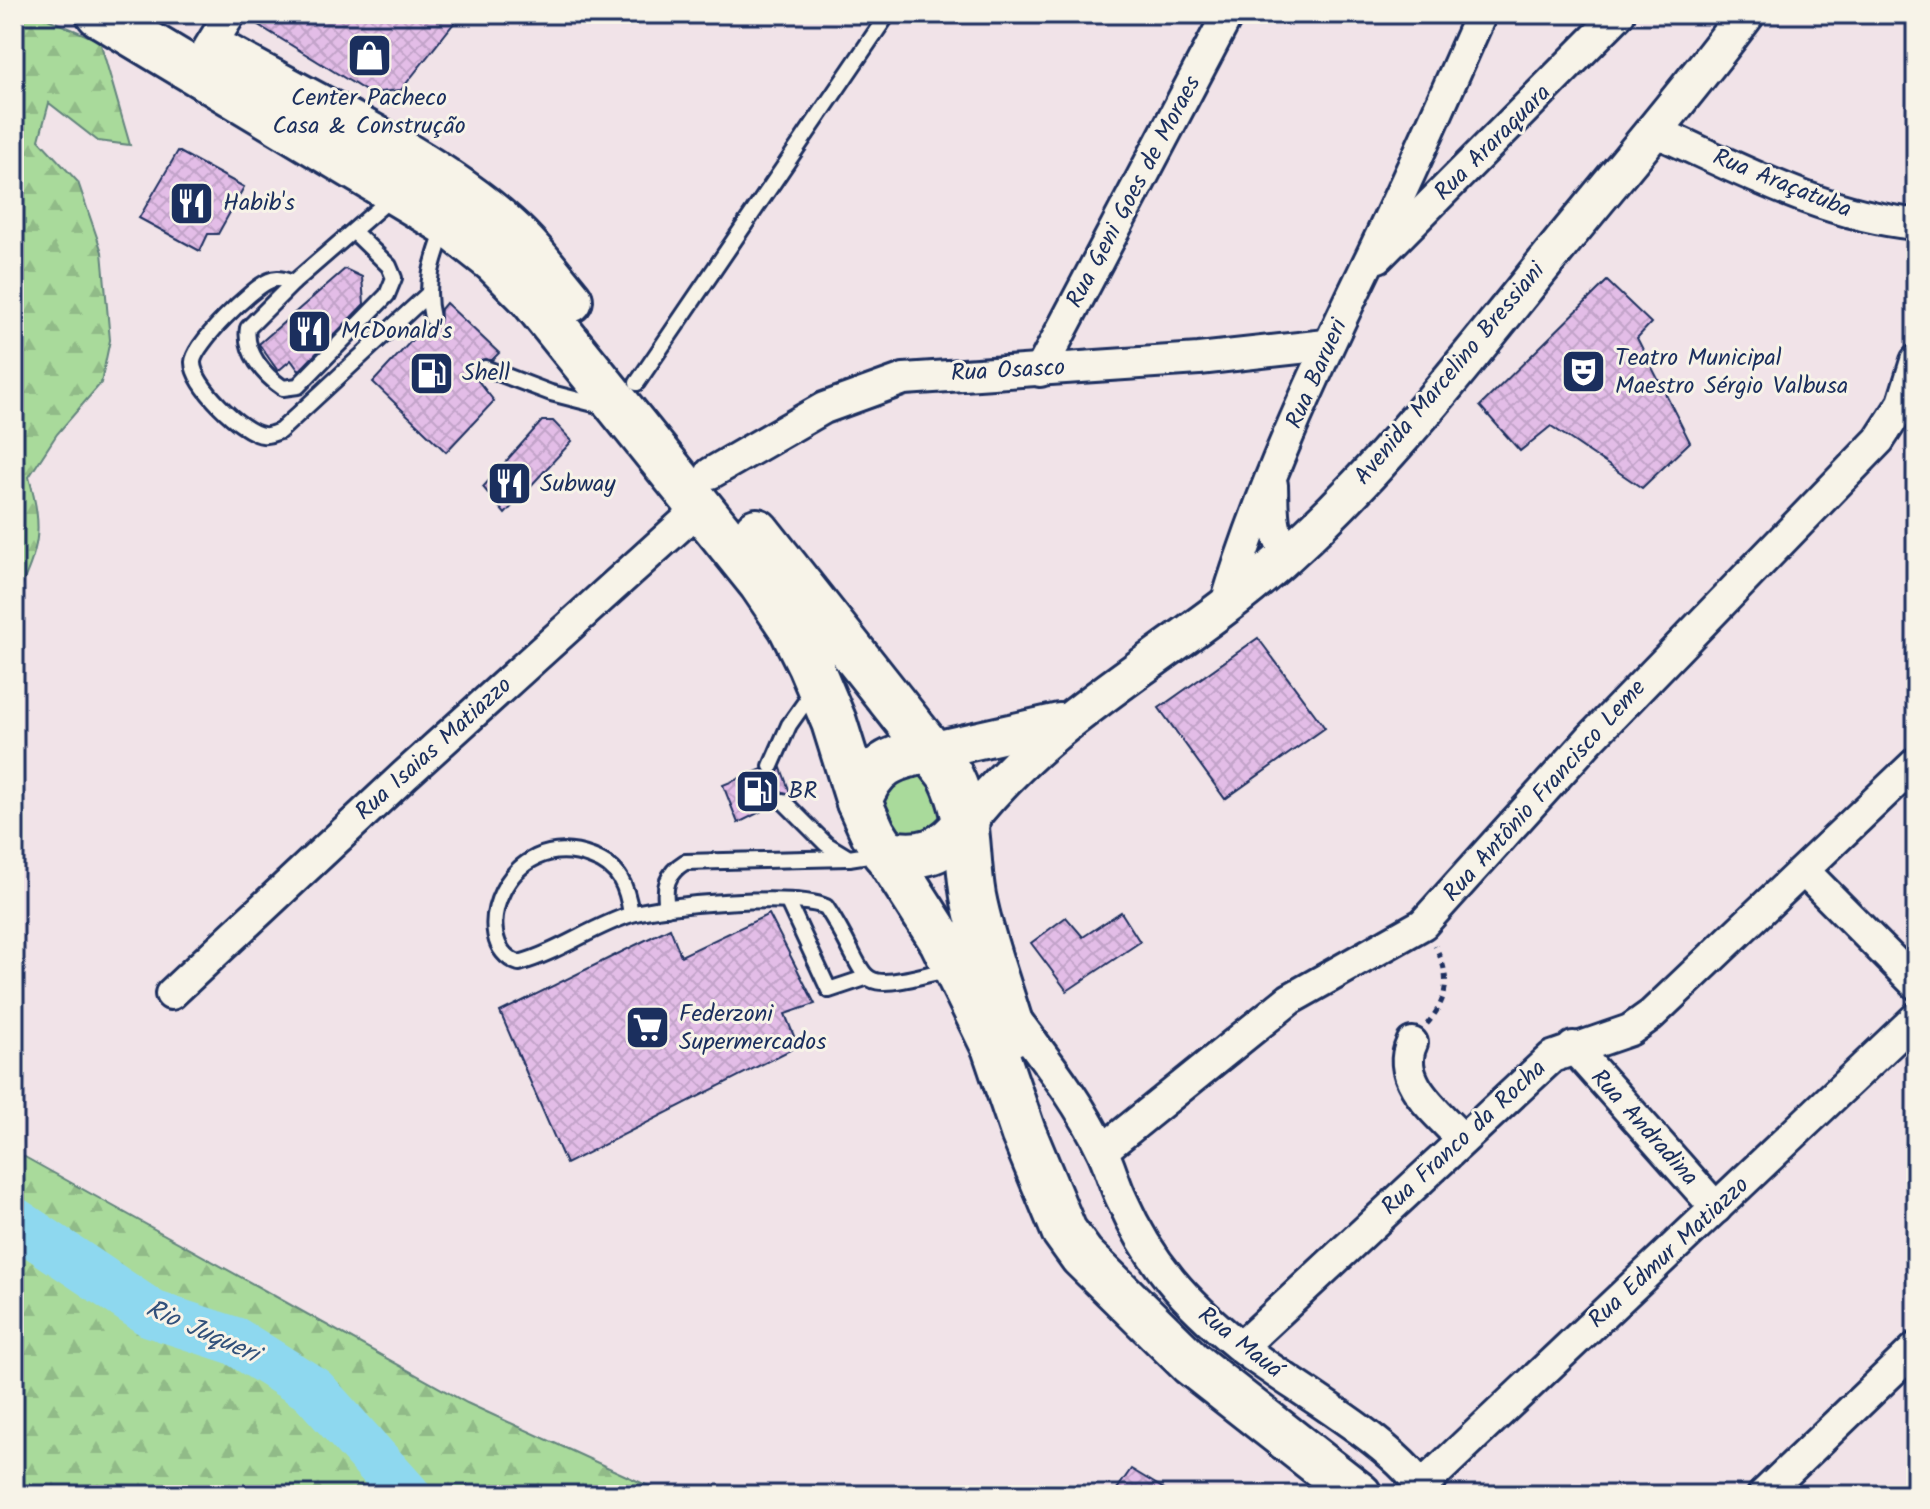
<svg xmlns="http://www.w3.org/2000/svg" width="1930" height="1509" viewBox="0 0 1930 1509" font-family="Kalam,sans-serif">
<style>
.green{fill:#a9da9b;stroke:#62847c;stroke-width:2}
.forest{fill:url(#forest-firs);stroke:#62847c;stroke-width:2}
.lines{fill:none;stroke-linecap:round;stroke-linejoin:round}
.river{stroke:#8ed8ef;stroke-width:48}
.building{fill:url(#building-cross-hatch);stroke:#1b2f5e;stroke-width:2}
.service-casing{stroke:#1b2f5e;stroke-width:20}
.minor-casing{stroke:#1b2f5e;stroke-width:36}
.tertiary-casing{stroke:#1b2f5e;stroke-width:42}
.primary-casing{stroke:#1b2f5e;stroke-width:50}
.path{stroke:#1b2f5e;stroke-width:5;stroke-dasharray:6 6;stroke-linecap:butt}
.service{stroke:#f7f3e8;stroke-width:14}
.minor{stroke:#f7f3e8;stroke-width:30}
.tertiary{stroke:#f7f3e8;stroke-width:36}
.primary{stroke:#f7f3e8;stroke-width:44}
.labels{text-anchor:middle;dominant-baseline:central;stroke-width:6;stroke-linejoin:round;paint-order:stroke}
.poi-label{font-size:24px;fill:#1b2f5e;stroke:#f7f3e8;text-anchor:start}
.street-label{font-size:24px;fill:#1b2f5e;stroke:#f7f3e8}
.water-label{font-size:26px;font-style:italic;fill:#32517b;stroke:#f7f3e8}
</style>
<defs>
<pattern id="forest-firs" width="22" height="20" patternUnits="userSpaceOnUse" patternTransform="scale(2)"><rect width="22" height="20" fill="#a9da9b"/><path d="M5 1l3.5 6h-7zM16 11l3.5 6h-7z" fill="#91bb88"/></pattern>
<pattern id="building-cross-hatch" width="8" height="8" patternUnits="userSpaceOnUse" patternTransform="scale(2)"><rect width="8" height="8" fill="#e3bde7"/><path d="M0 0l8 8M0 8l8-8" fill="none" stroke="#c2a3c9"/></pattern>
</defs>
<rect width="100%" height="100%" fill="#f1e3e8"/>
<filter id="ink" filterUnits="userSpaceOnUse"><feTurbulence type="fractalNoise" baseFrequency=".0125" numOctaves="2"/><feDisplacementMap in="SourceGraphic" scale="16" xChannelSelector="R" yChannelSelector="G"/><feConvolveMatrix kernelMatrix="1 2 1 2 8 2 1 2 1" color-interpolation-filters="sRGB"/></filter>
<g filter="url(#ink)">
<path class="green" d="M929,769L944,822L929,838L895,833L878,807L884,777Z"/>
<g class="forest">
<path d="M14,14H36L100,41L130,145L98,141L49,103L39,140L78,182L102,252L110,340L101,383L57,434L29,477C45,536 38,548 14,603Z"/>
<path d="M14,1151L467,1403L668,1495H14Z"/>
</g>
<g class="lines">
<path class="river" d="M14,1221L152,1314L235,1341L313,1390L407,1495"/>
</g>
<g class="building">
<path d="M248,14H461L401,90L369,93L247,18Z"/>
<path d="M178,151L244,187L218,234H208L200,251L139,218Z"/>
<path d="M345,269L362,277L364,304L299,371L291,360L278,371L259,344Z"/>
<path d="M1607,281L1651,323L1637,338L1690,442L1642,488L1551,426L1520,451L1480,406Z"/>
<path d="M446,303L499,353L492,360H479L475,369L479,375L476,378L494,401L446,452L373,382L426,325H439L441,309Z"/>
<path d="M542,421H553L572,441L505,514L483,487Z"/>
<path d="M1258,638L1325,728L1225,799L1159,708Z"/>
<path d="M781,768L791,795L780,792L774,798V805L738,823L723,785L762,769L773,776Z"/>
<path d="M1121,912L1140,942L1067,991L1031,943L1066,917L1083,937Z"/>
<path d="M769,914L815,1004L785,1014L798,1046L566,1164L500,1012L670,928L681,956Z"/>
<path d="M1131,1469L1174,1495H1113Z"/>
</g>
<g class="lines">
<defs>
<g id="service">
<path d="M353,231L389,266L394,278L387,295L298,386L283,388C264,375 244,352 248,328L293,283L391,198"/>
<path d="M293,283C285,280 277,277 269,281C252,288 194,344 193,362C192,384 242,433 263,435C269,436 274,433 280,431L427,295"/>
<path d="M432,318C424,284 433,260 445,227"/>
<path d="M485,368L551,393L602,406"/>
<path d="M637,383L888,14"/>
<path d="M771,766L789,725L813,691"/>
<path d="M783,801L826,844L849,858L881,853"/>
<path d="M788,902L829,990L865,978"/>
<path d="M667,908C663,887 667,873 685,862L849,858"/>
<path d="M631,914C627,887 620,867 592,857C505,824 465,946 519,963C559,952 593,926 632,914C665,904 797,893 826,907C877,984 845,996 949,969"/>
</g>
<g id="minor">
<path d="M209,48L230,14"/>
<path d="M1653,130C1738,168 1822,215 1916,224"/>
<path d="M1378,257L1619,14"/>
<path d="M1040,371L1228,14"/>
<path d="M711,473L824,408L904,379L1199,359L1326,345"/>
<path d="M1272,485C1273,511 1270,535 1290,553"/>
<path d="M1225,607C1260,490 1312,379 1365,269C1406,185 1443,99 1481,14"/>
<path d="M1804,871L1916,984"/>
<path d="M171,994L404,776L700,508"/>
<path d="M1008,1009C1041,1054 1078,1099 1102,1150C1110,1166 1114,1184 1122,1200C1150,1263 1185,1302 1238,1345C1285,1383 1401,1445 1426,1495"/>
<path d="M1412,1043C1394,1080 1438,1113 1462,1139"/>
<path d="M1573,1047L1716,1208"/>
<path d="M1103,1150L1290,999L1423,924L1590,739L1879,440L1903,403L1916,361"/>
<path d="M1241,1347L1552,1057L1630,1030L1651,1015L1916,763"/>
<path d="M1422,1486L1916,1018"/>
<path d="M1763,1495L1916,1348"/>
</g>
<g id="tertiary">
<path d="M930,751L1059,722"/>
<path d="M967,822C1054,709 1187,648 1290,552C1386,465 1464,363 1545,263C1612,180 1683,99 1746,14"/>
</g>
<g id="primary">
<path d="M99,14L447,223L495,261L531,297L761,583L791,627L810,665L834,722L859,802L873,833L942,941L994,1047L1023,1132L1064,1231L1082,1256L1191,1363L1359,1495"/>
<path d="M225,56C313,106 432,160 506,227C530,248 550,276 570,300"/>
<path d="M757,531L950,775C972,820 965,849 973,896C982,943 1000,988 1013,1033"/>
<path d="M859,802C872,765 892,756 930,751"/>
<path d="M884,852C922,860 944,852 967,822"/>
</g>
</defs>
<use href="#service" class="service-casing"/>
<use href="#minor" class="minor-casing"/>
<use href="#tertiary" class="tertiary-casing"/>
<use href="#primary" class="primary-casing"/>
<path class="path" d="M1427,1024C1449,998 1451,976 1435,946"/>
<use href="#service" class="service"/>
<use href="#minor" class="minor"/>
<use href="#tertiary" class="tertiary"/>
<use href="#primary" class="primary"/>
</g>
</g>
<defs>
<symbol id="shop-square" viewBox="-11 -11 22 22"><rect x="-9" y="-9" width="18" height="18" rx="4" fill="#1b2f5e" stroke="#f7f3e8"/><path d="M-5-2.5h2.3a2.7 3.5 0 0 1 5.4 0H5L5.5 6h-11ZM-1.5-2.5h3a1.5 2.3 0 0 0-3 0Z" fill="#fff"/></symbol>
<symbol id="restaurant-square" viewBox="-11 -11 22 22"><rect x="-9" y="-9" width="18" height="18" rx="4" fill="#1b2f5e" stroke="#f7f3e8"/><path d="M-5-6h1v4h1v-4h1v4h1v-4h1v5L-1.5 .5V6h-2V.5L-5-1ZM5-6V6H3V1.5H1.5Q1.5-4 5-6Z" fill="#fff"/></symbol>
<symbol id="theatre-square" viewBox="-11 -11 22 22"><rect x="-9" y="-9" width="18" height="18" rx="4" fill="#1b2f5e" stroke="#f7f3e8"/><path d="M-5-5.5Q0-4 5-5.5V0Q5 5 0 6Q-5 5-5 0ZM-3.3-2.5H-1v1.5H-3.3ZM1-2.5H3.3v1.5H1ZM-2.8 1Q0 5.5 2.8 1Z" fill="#fff"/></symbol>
<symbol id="fuel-square" viewBox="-11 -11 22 22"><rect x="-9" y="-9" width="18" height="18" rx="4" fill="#1b2f5e" stroke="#f7f3e8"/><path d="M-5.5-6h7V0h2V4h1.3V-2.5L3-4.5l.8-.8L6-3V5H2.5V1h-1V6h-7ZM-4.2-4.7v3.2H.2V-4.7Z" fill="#fff"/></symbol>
<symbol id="supermarket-square" viewBox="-11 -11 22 22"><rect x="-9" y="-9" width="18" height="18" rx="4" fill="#1b2f5e" stroke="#f7f3e8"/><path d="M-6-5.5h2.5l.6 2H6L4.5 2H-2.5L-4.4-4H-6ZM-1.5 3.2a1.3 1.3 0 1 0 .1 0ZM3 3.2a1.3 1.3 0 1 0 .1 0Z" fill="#fff"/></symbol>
</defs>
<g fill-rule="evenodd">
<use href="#shop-square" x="344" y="30" width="51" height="51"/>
<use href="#restaurant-square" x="166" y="178" width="51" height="51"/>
<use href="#restaurant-square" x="284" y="306" width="51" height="51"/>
<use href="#theatre-square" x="1558" y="346" width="51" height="51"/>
<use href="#fuel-square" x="406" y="348" width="51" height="51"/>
<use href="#restaurant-square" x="484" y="458" width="51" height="51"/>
<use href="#fuel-square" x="732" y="766" width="51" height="51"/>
<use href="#supermarket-square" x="622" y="1002" width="51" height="51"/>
</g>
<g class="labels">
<g class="poi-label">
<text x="369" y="98" text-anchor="middle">Center Pacheco<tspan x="369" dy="28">Casa &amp; Construção</tspan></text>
<text x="223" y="203">Habib's</text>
<text x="341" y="331">McDonald's</text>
<text x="1615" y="358">Teatro Municipal<tspan x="1615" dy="28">Maestro Sérgio Valbusa</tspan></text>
<text x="462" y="373">Shell</text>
<text x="540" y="484">Subway</text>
<text x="788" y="791">BR</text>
<text x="679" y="1014">Federzoni<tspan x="679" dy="28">Supermercados</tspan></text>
</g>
<g class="street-label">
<text transform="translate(1493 143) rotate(-45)">Rua Araraquara</text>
<text transform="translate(1782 184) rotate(22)">Rua Araçatuba</text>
<text transform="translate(1134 192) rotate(-62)">Rua Geni Goes de Moraes</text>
<text transform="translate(1008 371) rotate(-3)">Rua Osasco</text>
<text transform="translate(1317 374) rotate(-66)">Rua Barueri</text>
<text transform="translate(1450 374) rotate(-50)">Avenida Marcelino Bressiani</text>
<text transform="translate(434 749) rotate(-42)">Rua Isaias Matiazzo</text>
<text transform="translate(1545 791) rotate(-48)">Rua Antônio Francisco Leme</text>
<text transform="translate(1644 1128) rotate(48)">Rua Andradina</text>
<text transform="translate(1464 1138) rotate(-43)">Rua Franco da Rocha</text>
<text transform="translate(1669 1253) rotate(-43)">Rua Edmur Matiazzo</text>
<text transform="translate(1240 1343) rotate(38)">Rua Mauá</text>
</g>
<g class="water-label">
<text transform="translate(202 1332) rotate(24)">Rio Juqueri</text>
</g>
</g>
<rect width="1930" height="1509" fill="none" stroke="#f7f3e8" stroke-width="48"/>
<rect x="24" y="24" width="1882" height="1461" fill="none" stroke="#1b2f5e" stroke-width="3" filter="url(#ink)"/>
</svg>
